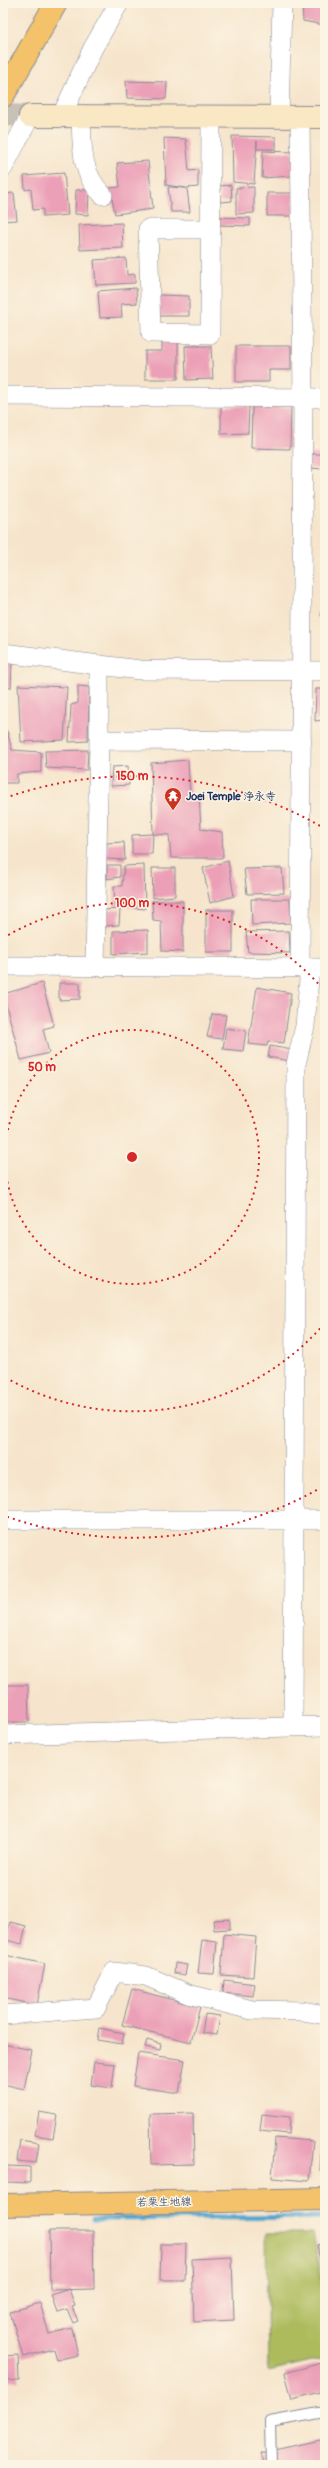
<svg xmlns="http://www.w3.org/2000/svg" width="328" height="2468" viewBox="0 0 328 2468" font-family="Pangolin,'Klee One',sans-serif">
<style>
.green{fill:#adbb5d;stroke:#64755e}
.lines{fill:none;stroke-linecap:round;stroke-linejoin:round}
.stream{stroke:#53a7cf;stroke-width:5}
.building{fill:#eca0b8}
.secondary-tunnel{stroke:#cac1b6;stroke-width:22;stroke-dasharray:22 11;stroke-linecap:butt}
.lane-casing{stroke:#888a95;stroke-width:12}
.street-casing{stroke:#888a95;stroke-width:20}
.secondary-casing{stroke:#888a95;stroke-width:24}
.primary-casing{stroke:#888a95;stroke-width:24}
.highway-casing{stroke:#888a95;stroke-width:24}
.lane{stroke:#fff;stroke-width:10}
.street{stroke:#fff;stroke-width:19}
.secondary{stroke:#fae7c3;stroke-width:22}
.primary{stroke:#f3c26a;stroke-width:22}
.highway{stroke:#f3c26a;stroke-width:22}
.ring{fill:none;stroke:#d62828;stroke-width:2;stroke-dasharray:2 4}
.labels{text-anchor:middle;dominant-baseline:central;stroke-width:3;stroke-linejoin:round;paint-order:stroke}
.poi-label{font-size:11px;font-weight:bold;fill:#1b2f5e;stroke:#fcf5e5;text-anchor:start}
.street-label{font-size:11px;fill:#1b2f5e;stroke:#fcf5e5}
.centre{fill:#d62828;stroke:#fcf5e5;stroke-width:2}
.ring-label{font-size:12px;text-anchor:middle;font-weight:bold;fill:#d62828;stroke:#fcf5e5;stroke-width:3;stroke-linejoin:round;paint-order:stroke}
</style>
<rect width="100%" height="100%" fill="#fcf5e5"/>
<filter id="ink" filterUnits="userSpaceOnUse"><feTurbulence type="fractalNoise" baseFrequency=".025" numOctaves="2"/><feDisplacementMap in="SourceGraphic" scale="8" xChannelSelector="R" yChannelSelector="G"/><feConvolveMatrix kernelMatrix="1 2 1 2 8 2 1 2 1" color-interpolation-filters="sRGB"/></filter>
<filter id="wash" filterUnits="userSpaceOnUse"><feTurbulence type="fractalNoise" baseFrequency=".012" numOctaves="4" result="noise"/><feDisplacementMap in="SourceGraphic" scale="16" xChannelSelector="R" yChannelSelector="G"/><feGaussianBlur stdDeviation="0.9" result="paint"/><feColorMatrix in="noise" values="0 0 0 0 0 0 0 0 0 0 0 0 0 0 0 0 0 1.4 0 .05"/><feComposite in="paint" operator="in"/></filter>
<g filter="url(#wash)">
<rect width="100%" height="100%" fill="#f6e5cc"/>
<path class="green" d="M266,2233H313L325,2296V2358L268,2371Z"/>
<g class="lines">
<path class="stream" d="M94,2219L325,2217"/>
</g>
<g id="blocks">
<g class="building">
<path d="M302,3H323L324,25L303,21Z"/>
<path d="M324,79H325V93H323Z"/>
<path d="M126,81L167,82L166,99L127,98Z"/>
<path d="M232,136L276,137V149H257V141L254,184L233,182Z"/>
<path d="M164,138L186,139L189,171L198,170V187L187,188L190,212H171L168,187L186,188L166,185Z"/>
<path d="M263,151L293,152L292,176L262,178Z"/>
<path d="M148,161L153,209L115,214L110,188L120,187L117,163Z"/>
<path d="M64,173L68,215L43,217V209L33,210L31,189L25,190L24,176Z"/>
<path d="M231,185L232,201L220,202L219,186Z"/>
<path d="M254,187V213L236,214V188Z"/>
<path d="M76,190H89L88,215L75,214Z"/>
<path d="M14,193L17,220L3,221V194Z"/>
<rect x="267" y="193" width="27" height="23"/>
<path d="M218,217L250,218V226L218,225Z"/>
<path d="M122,223L123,248L80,250L79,225Z"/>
<path d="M126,258L127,275L135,274V283L96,285L94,260Z"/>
<path d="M136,288L137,303L121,304L122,317L100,318L98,291Z"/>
<path d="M159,295L189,296V316H159Z"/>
<path d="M162,340H178V379H145V351H162Z"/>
<path d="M185,346H211L213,379L186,380Z"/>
<path d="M236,346H291V370H269V382H236Z"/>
<path d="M221,406H249L248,433L221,434Z"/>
<path d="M252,407H291L290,449L251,448Z"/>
<path d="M309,454H325V469L309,468Z"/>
<path d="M323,592L325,593V617L321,616Z"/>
<path d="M3,662H12L11,688L3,686Z"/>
<path d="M18,685L67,687L64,740L21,742Z"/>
<path d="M78,686L89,687L88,741L69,742L71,705L78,703Z"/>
<path d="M316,689H325V733H323V720L315,721Z"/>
<path d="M3,730L7,731L12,750L41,752V772L17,774V783H3Z"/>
<path d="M88,750L87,770L46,768L45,751Z"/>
<path d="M188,760L190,796H199L201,829L222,832L223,858H171L169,835L153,834L151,763Z"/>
<path d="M128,766L129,785L111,786L112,767Z"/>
<path d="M153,834L152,854H132V835Z"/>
<path d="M124,842L125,860L106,859L107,843Z"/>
<path d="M228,861L234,896L210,903L203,868Z"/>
<path d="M107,865H120V877L107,879Z"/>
<path d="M144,865L145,909L115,906L114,886H122L124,866Z"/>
<path d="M152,868H175V896L153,898Z"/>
<path d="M282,868L284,893L247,894L244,869Z"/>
<path d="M251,899H290L291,923L252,925Z"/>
<path d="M152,901H183V952L162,951L161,921L153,920Z"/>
<path d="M120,909L119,925L104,926L103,910Z"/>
<rect x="206" y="910" width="27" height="42"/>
<path d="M148,930V952L113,954V931Z"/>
<path d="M289,931L290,953L248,952L246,932Z"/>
<path d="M42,983L54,1026L43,1029L49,1053L21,1060L3,994Z"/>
<path d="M59,983H80V999L59,1000Z"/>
<path d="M257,987L291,993L284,1043L268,1041L267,1046L248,1044Z"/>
<path d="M212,1014L226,1015L222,1039L207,1037Z"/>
<path d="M226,1028L246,1031L243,1051L223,1049Z"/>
<path d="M270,1046L292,1050L290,1061L268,1057Z"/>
<path d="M3,1685H28L29,1722H3Z"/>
<path d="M230,1919V1929L214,1930L213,1920Z"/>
<path d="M10,1922L26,1926L22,1944L6,1940Z"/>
<path d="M224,1934L256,1937L253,1977L221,1975Z"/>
<path d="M202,1940L217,1942L214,1974L198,1973Z"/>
<path d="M5,1955L45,1964L37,2005L3,1998Z"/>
<path d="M175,1963L187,1965L185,1975L174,1973Z"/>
<path d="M224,1980L255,1984L253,1996L223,1993Z"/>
<path d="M132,1989L200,2007L191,2042L122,2025Z"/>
<path d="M205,2014L220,2016L217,2035L202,2033Z"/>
<path d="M99,2028L124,2033L122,2044L97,2040Z"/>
<path d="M147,2040L161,2044L160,2050L145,2047Z"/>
<path d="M3,2044L32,2050L24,2089L3,2084Z"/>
<path d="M138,2053L185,2060L179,2093L133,2086Z"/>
<path d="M94,2062L115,2064L112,2088L91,2085Z"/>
<path d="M39,2112L57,2115L53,2138L35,2135Z"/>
<path d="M193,2113L194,2164L151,2165L150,2114Z"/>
<path d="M262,2114L290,2117L289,2134L260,2131Z"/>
<path d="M275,2138L313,2141L309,2181L272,2178Z"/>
<path d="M20,2140L39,2143L36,2163L17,2161Z"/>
<path d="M321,2147H325V2172L320,2171Z"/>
<path d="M7,2166L30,2167V2183L6,2182Z"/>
<path d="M49,2231H93L94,2289L50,2290Z"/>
<path d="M325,2243V2278H324L317,2245Z"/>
<path d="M161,2244H186L185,2280H160Z"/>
<path d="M232,2257L234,2320L194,2322L192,2259Z"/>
<path d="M69,2289L75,2306L72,2307L78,2321L73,2323L67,2309L57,2312L51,2295Z"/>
<path d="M40,2303L49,2334L72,2328L78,2355L56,2360L53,2349L23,2357L10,2312Z"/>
<path d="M18,2355L19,2380L3,2381V2356Z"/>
<path d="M325,2362V2391L292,2399L285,2373Z"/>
<path d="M325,2439V2465H264L260,2453Z"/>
</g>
</g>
</g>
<g filter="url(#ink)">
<use href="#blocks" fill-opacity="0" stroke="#888a95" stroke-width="1"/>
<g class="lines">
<path class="secondary-tunnel" d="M3,115L30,116"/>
<defs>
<path id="lane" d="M271,2465L270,2422L325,2412"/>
<g id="street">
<path d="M62,115L93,48L119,3"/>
<path d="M81,115C82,145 80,173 103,195"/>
<path d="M300,117L303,398L300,968"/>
<path d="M279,118L282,3"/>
<path d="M3,168L30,116"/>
<path d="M211,229H148L151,333L210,334L211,116"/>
<path d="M3,396L325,398"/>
<path d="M3,653L140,670L325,671"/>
<path d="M99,665V740"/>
<path d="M3,966L325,968"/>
<path d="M95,967L99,740L302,741"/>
<path d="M3,1520H325"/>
<path d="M293,1726L296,1064L305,1026L310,968"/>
<path d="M3,1735L325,1726"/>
<path d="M3,2015L96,2008L114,1972L146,1976L188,1994L252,2010L303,2011L325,2015"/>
</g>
<path id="secondary" d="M30,116L325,117"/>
<path id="primary" d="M3,2205L325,2199"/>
<path id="highway" d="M3,96L56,3"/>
</defs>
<use href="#lane" class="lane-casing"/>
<use href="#street" class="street-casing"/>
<use href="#secondary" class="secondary-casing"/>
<use href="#primary" class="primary-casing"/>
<use href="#highway" class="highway-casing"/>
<use href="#lane" class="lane"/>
<use href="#street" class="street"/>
<use href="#secondary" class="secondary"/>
<use href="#primary" class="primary"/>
<use href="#highway" class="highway"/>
</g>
</g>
<g class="ring">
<circle cx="132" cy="1157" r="127"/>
<path d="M324 1324A254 254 0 0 1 3 1376M3 938A254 254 0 0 1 324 990"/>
<path d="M322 1487A381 381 0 0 1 5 1516M5 798A381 381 0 0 1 322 827"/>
</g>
<defs>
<symbol id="temple-pin" viewBox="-11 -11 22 30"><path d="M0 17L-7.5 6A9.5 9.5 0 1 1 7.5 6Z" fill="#c8321e" stroke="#fcf5e5"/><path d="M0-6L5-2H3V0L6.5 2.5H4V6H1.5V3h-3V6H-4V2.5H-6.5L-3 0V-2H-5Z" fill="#fff"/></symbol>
</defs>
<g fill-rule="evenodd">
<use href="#temple-pin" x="163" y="786" width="20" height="27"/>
</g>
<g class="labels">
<g class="poi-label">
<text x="186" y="796">Joei Temple 浄永寺</text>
</g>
<g class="street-label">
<text transform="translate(164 2202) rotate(-1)">若栗生地線</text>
</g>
</g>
<circle cx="132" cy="1157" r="6" class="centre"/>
<g class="ring-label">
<text x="132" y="780">150 m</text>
<text x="132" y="907">100 m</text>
<text x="42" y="1071">50 m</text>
</g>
<rect width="328" height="2468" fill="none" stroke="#fcf5e5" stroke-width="16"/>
</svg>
